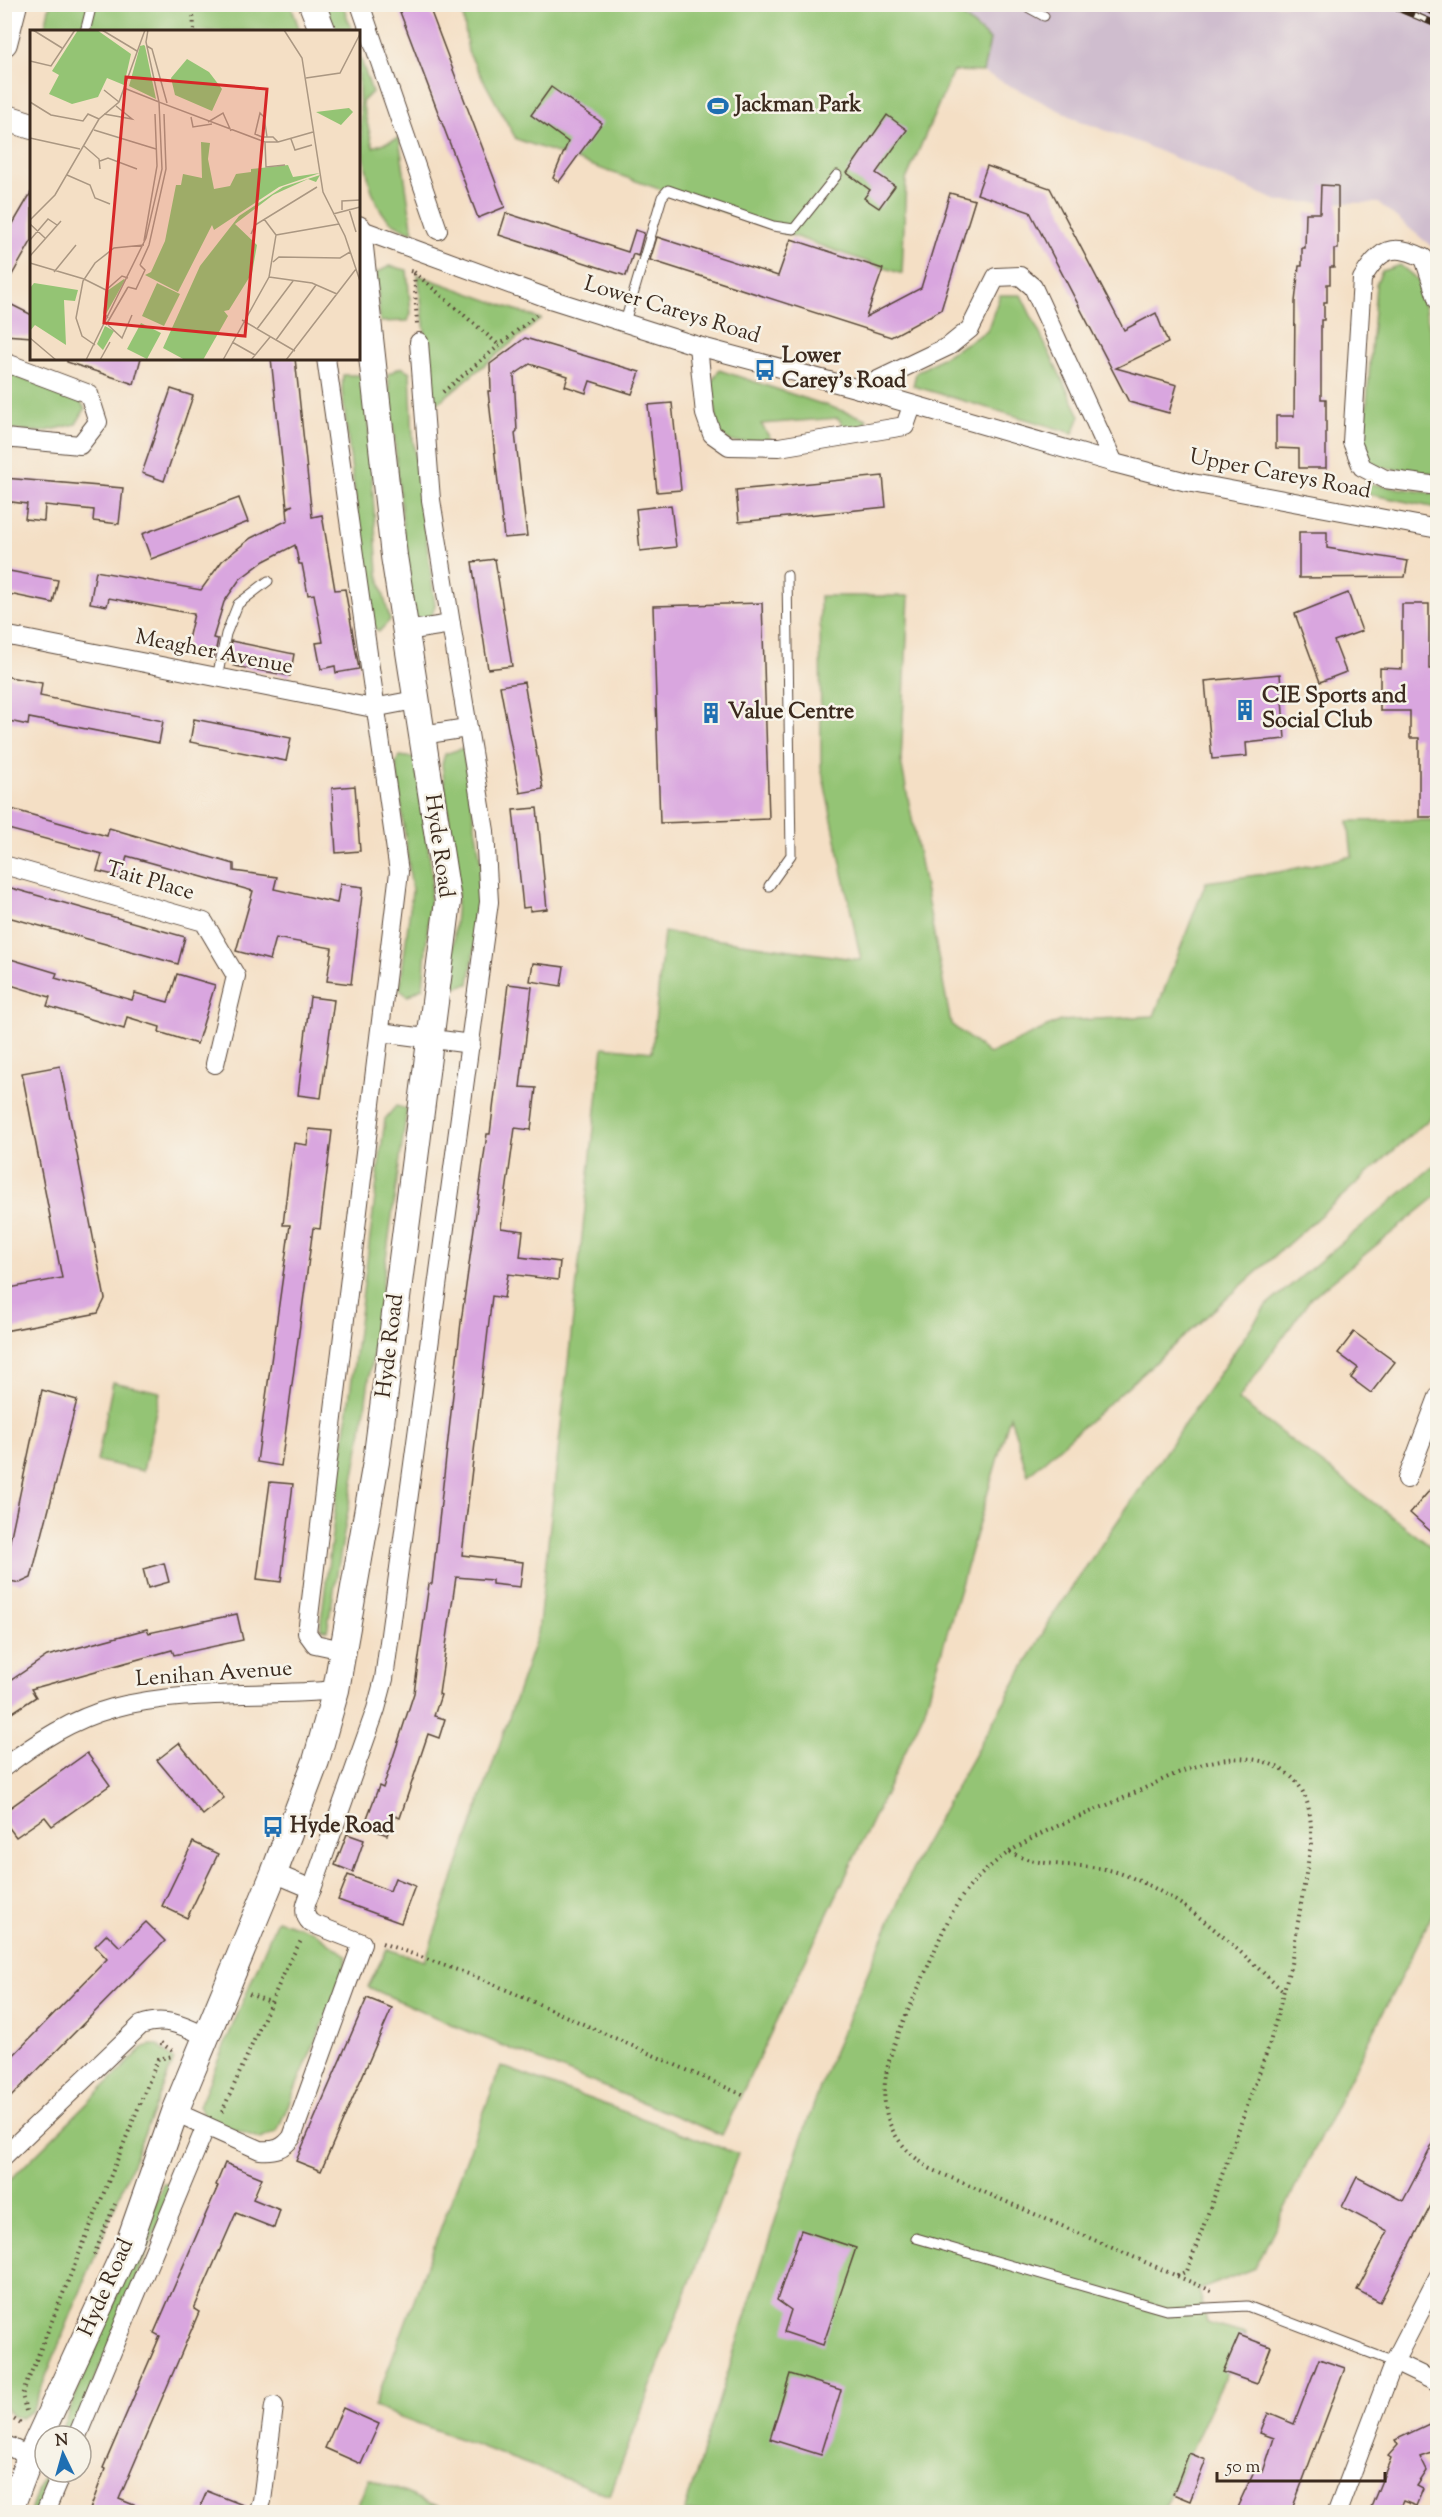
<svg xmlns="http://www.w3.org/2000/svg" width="1442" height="2517" viewBox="0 0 1442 2517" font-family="'Sorts Mill Goudy',serif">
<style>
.industrial{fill:#cfbdce}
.green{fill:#94c474;stroke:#687749;stroke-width:1.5}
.building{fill:#d9a6df}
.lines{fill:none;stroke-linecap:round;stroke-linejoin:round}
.lane-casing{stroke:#574537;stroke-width:11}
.street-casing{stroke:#574537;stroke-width:20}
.secondary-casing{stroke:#574537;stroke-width:28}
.path{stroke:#574537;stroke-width:4;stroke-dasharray:1.5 4.5;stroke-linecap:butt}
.lane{stroke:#fff;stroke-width:9}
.street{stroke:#fff;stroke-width:18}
.secondary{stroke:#fff;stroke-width:26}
.rail-casing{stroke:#3b2a1e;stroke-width:7}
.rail{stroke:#f7f3e8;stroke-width:4.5;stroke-dasharray:14;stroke-linecap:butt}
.labels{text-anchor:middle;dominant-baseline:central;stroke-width:5;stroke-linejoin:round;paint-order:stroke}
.poi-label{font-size:22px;font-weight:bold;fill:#3b2a1e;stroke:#f7f3e8;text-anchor:start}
.street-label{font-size:22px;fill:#3b2a1e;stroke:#f7f3e8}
.inset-road{fill:none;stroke:#aa9782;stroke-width:1.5}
.view{fill:#d62828;fill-opacity:0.15;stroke:#d62828;stroke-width:3}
.inset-edge{fill:none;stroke:#3b2a1e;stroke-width:3}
</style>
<rect width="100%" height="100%" fill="#f7f3e8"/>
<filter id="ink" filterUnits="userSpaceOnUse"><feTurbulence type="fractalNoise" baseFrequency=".0167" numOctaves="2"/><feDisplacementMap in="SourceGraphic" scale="12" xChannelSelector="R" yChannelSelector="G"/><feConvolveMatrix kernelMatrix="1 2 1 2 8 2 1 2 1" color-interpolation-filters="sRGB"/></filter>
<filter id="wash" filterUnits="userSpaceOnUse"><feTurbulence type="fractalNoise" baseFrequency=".008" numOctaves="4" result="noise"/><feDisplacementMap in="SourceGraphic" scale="24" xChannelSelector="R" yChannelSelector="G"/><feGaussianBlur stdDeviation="1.35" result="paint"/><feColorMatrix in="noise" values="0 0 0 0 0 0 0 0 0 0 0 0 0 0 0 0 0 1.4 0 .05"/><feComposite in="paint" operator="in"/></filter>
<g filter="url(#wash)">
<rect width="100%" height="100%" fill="#f4dfc5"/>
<path class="industrial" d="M950,5H1437V247H1432L1379,203L1280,202L1140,143L1080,121L983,72L990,40Z"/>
<g class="green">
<path d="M50,4L291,5L300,31L44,32Z"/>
<path d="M325,5H343L352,31H334Z"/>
<path d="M462,5H950L990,40L983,72L953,71L906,180L902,274L516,139L468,52Z"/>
<path d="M358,51L372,92L362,102L373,147L399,138L413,233C405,229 394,225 388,219C358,192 359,91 358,51Z"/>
<path d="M1400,265L1418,280L1437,360V474L1375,467L1365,456L1364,442L1376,284L1382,271Z"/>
<path d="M390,266L407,270L411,313L408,321L380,322L376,273Z"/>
<path d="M418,275L541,319L434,406Z"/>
<path d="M1000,295H1021L1080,416L1073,433L913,386L916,373L987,331Z"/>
<path d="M401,367L410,372L413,439L435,605L431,619L419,622L411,609L388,374Z"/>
<path d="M719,370L867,419L861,434L850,435L838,418L761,424L772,441L732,442L719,433L711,383Z"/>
<path d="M4,372L77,396L85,409L76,424L42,432L5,429Z"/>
<path d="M343,375H361L366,385L378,573L390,620L379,632L371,624L342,391Z"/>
<path d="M1365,483L1437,494V508L1368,494Z"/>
<path d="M820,596H909L901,761L951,1024L989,1054L1060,1021L1154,1016L1206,882L1279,872L1352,856L1348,821L1437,820V1112L1028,1475L1010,1416L924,1712L722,2135L455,2026L368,1987L387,1949L425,1961L538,1633L603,1047L652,1052L664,932L861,960L821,767Z"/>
<path d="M463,748L484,883L469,984L456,987L450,980L458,890L442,764L445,754Z"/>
<path d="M400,756L415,758L432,874L423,987L408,996L400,990L412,891L396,763Z"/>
<path d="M396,1106L407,1109L362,1430L327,1631L321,1629V1621L385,1119Z"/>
<path d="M1437,1163V1196L1311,1298L1238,1400L1437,1551V1905L1255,2268L1199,2290L1207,2323L1245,2334L1163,2512H684L796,2154L828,2065L921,1849L1055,1612L1265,1307Z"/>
<path d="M113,1382L160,1392L143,1471L97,1461Z"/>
<path d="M277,1920L313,1931L347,1956L342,1980L277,2131L261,2139L205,2119L199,2106Z"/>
<path d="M151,2045H158L174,2060L32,2411L19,2419L12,2416L4,2406L5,2185L144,2047Z"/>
<path d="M501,2066L738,2154L610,2495L374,2407Z"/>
<path d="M163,2184L174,2185L72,2436H59Z"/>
<path d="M45,2470V2472H57L41,2512H30Z"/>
<path d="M369,2478L452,2512H355Z"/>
</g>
<g id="blocks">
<g class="building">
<path d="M397,4H428L505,207L478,218Z"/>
<path d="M551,87L602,123L559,182L553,178L568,142L531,115Z"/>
<path d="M887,115L907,130L876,173L895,186L879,208L864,198L870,190L847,173Z"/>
<path d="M987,166L1050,188L1124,330L1156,313L1168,343L1116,368L1177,385L1169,413L1129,402L1030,212L977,194Z"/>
<path d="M1321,185L1338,186V249H1334V267H1330V284H1327V302H1324V320H1321V399H1326V468H1299V449L1276,448V416H1294L1295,302L1299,266H1302V248H1305L1306,213H1320Z"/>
<path d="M32,191V240L4,289V239Z"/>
<path d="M950,193L975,200L941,310L891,337L650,260L657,237L778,276L791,239L883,269L866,317L921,288Z"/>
<path d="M506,213L628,252L635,230L644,233L638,256L633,254L626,276L499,235Z"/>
<path d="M4,301L32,315V337L4,335Z"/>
<path d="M525,338L640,372L632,394L590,381L586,393L565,386L568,376L530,364L514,375L517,431L515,433L527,536L504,538L488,391H491L490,364Z"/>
<path d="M67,358H141L134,384L67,362Z"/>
<path d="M271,358H295L312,517L322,515L335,590L345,589L359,669L336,673L335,666L321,669L316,643L323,642L314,594L308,595L302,564H299L295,545L264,561L240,579L224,602L213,638L218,639L214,658L185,652L194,614L109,598L107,606L90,603L96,571L201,590L222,561L251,538L288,520L287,509L293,505L287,507Z"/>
<path d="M171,389L193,396L164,481L142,473Z"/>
<path d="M672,403L681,490L657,492L648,405Z"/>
<path d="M883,476L886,507L739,522L736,490Z"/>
<path d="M4,478L123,488L119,524L93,521L94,510L45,505L44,521L25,519L27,504L4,501Z"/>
<path d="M239,498L248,522L151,559L142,534Z"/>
<path d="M671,505L676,547L640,551L636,509Z"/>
<path d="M1299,532H1327V548L1408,561L1405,577L1299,578Z"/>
<path d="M495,559L512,666L488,669L472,562Z"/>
<path d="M4,570L58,580L53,603L4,593Z"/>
<path d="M1348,593L1362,631L1334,641L1346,672L1320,682L1295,614Z"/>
<path d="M762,603L769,819L660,823L653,606Z"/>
<path d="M1402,604H1429V669H1437V817H1419V738H1410V711H1380V668L1402,669Z"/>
<path d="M231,641L294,654L290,676L234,666L235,662L228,660Z"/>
<path d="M1280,674L1285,739L1246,743L1247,756L1212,759L1205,681Z"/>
<path d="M4,676L42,683L40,696L163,721L159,743L29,718L28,725L4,720Z"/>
<path d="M524,682L543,789L520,793L500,686Z"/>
<path d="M194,719L291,738L286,761L190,742Z"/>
<path d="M355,786L360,851L336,853L332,788Z"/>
<path d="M4,807L107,836L109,828L133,835L234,864V871L277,877L274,889L337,903L340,884L363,887L351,984L327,981L332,948L276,938L270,960L236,951L253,891L127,856L122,877L97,871L102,854L4,828Z"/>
<path d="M537,808L547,909L530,911V907L523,908L513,810Z"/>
<path d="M4,886L185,937L178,964L4,916Z"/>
<path d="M4,957L57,973L55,978L132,1000L135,993L168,1002L177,974L215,985L197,1044L159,1032L160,1027L127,1017L124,1029L47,1006L50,997L4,983Z"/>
<path d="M533,963L564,967L561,986L530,981Z"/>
<path d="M508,984L532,987L520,1087L536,1088L531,1130L515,1128L501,1228L523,1231L520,1257L560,1262L558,1280L508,1274L504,1298L492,1296L462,1555L523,1562L520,1587L492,1584V1580L456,1577L439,1694L441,1695L434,1716L445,1719L439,1738L428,1734L400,1818L395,1816L387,1835L364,1826L379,1786L383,1788L414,1693L429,1584H432L461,1322L487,1134H490Z"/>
<path d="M310,997L334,1000L321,1098L298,1095Z"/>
<path d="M60,1066L105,1299L98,1313L4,1331V1289L62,1278L22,1073Z"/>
<path d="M309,1129L332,1131L320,1229L313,1228L281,1466L257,1462L290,1225H283L289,1174L294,1143L307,1145Z"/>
<path d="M1354,1332L1395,1362L1371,1393L1351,1378L1358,1368L1338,1353Z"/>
<path d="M42,1390L77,1400L31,1578L20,1583L4,1580V1549L8,1550Z"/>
<path d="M270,1482L293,1484L281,1582L257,1579Z"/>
<path d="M1437,1482V1537L1410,1513Z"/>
<path d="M164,1563L169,1582L148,1588L143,1569Z"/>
<path d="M237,1614L243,1640L174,1655L172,1650L31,1689L36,1697L4,1718V1685L47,1656L147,1629L149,1633Z"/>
<path d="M179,1743L224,1798L203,1815L157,1760Z"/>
<path d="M87,1753L110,1785L52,1826L45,1817L16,1837L4,1821V1812Z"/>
<path d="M347,1834L364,1840L353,1872L335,1865Z"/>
<path d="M193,1842L218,1854L187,1918L162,1906Z"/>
<path d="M348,1875L390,1891L395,1878L415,1886L401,1923L338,1900Z"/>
<path d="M146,1922L165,1941L4,2104V2065L107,1959L95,1946L107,1934L120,1947Z"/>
<path d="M367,1998L392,2008L321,2171L296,2161Z"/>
<path d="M1437,2136V2194L1380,2302L1357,2290L1388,2231L1342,2207L1357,2177L1403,2201Z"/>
<path d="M225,2163L262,2178L253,2199L280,2210L274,2228L236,2213L194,2309L199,2312L119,2499L151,2512H89L105,2469L103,2468L160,2336L154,2333L218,2186L216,2185Z"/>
<path d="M801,2230L856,2248L823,2345L784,2332L791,2310L777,2300Z"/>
<path d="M1239,2335L1271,2347L1257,2384L1223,2372Z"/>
<path d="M1319,2359L1345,2368L1291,2512H1235L1255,2469L1263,2472L1274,2438L1260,2433L1268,2413L1294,2424Z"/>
<path d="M790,2374L841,2390L821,2455L770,2439Z"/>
<path d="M343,2408L379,2424L361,2464L325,2448Z"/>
<path d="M1431,2423L1433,2429L1437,2428V2451L1420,2457L1427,2471L1417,2486L1423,2489L1416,2506L1403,2501L1398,2512H1369L1391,2458L1388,2456L1398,2445L1395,2440Z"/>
<path d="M1189,2453L1206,2460L1190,2501L1173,2494Z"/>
<path d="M207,2491L248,2507L247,2512H198Z"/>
</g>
</g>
</g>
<g filter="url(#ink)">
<use href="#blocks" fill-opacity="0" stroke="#574537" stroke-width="1.5"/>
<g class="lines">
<defs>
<g id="lane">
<path d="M1022,4L1044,16"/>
<path d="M85,32L92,4"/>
<path d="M625,322L662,197L668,190L773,226L794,229L837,175"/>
<path d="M217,678L226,634L238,604L268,581"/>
<path d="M769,886L791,855L787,575"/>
<path d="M916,2238L1166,2310L1247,2306L1394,2362"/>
</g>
<g id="street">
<path d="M360,4L438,230"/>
<path d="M359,229L553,300L698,346L859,389L1114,463L1187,482L1438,529"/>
<path d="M1438,301L1424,258C1393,242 1379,249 1362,279L1352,442L1362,467L1385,479L1438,486"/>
<path d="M698,346L705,414L712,434L729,446L779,447L905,426L912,406"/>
<path d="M326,358L399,872L307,1633L315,1644L329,1647"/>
<path d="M4,362L89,394L98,422L80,445L4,438"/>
<path d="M859,389L949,346L970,329L996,277L1020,276L1033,287L1114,463"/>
<path d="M406,631L451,624L431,500L419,342"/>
<path d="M4,635L373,708L415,700"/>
<path d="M422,735L467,728"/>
<path d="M4,865L204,922L236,976L215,1064"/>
<path d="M380,1032L471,1044"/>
<path d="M1407,1479L1438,1397"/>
<path d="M4,1767C37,1742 72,1719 113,1708C185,1689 262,1697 336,1690"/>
<path d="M312,1889L376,1709L384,1679L489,902L485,831L451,624"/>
<path d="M175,2112L260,2150C275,2151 283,2149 292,2137L362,1943L311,1923C300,1913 307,1901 312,1889L274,1873"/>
<path d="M4,2156L141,2025C165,2016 184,2026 205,2036"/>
<path d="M1394,2362L1438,2383"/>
<path d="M77,2436L206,2126"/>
<path d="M4,2444L30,2457"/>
<path d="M45,2512L62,2472"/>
<path d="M258,2512L262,2501L274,2406"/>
<path d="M1337,2512L1394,2362L1438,2277"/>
</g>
<g id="secondary">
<path d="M312,4L323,32"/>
<path d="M4,43L14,4"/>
<path d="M4,117L32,126"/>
<path d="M9,2512L30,2457L130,2240L175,2112L274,1873L316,1761L336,1690L376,1462L448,901L394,556L358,229"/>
</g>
</defs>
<use href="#lane" class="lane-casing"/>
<use href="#street" class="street-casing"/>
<use href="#secondary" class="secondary-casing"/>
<g class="path">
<path d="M193,4L194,32"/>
<path d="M410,271L414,272L417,324"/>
<path d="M414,272L500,346"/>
<path d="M443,392L536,315"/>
<path d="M1010,1852C1039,1869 1081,1862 1113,1871C1182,1892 1232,1945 1284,1992"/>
<path d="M382,1943L482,1979L743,2095"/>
<path d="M249,1994L270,2002"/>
<path d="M161,2043L174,2052"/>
<path d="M222,2112L290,1960L302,1939"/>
<path d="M94,2255L115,2204"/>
<path d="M1177,2276L1187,2271L1190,2263L1269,2046L1291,1964L1311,1844C1312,1811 1308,1783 1277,1767C1226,1741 1165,1780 1119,1800C1068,1822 1012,1840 974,1882C950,1907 939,1942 925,1973C895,2042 848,2117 931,2169L1177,2276L1214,2292"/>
<path d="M26,2411L22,2395L158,2059L173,2056"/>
<path d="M4,2413L21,2424"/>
</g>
<use href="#lane" class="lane"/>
<use href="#street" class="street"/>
<use href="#secondary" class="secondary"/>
<defs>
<g id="rail">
<path d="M1388,4L1438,25"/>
<path d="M1415,4L1438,14"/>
</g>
</defs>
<use href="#rail" class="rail-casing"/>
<use href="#rail" class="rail"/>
</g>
</g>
<defs>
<symbol id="stadium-bare" viewBox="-9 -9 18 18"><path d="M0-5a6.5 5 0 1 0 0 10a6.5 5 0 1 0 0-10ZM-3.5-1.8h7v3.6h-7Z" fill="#1f6fb2" stroke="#f7f3e8" stroke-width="2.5" paint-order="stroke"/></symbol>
<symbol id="bus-bare" viewBox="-9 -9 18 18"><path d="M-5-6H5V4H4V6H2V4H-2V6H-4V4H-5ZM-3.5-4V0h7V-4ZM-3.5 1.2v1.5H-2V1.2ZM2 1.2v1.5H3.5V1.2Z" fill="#1f6fb2" stroke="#f7f3e8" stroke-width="2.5" paint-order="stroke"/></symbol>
<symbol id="building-bare" viewBox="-9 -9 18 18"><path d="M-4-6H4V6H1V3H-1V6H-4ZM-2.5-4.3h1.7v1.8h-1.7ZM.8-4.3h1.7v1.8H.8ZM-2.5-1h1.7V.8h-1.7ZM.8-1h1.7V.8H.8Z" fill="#1f6fb2" stroke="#f7f3e8" stroke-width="2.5" paint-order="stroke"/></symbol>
</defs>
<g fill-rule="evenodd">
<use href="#stadium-bare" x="703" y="91" width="30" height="30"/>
<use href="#bus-bare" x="750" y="355" width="30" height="30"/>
<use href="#building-bare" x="1230" y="695" width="30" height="30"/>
<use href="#building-bare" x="696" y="698" width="30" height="30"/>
<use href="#bus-bare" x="258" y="1812" width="30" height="30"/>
</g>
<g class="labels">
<g class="poi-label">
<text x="735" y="106">Jackman Park</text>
<text x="782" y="357">Lower<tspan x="782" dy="25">Carey's Road</tspan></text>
<text x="1262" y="697">CIE Sports and<tspan x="1262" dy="25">Social Club</tspan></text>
<text x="728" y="713">Value Centre</text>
<text x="290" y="1827">Hyde Road</text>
</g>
<g class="street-label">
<text transform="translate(672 311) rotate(17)">Lower Careys Road</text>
<text transform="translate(1280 475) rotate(11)">Upper Careys Road</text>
<text transform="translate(214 653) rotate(11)">Meagher Avenue</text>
<text transform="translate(438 846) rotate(82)">Hyde Road</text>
<text transform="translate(150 882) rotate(16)">Tait Place</text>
<text transform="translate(391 1346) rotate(-83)">Hyde Road</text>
<text transform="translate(214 1675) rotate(-4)">Lenihan Avenue</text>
<text transform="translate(107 2288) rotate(-66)">Hyde Road</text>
</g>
</g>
<g transform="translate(30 30)">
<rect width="330" height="330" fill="#f4dfc5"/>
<path d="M48,0H67L101,24L94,55L77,48L68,67L42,74L19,64L29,45L22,41ZM114,15L115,16L126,69L99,56L110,16ZM157,29L179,42L192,59L182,81L145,65L141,48ZM319,78L323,82L311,95L286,82ZM171,112L180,113L178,129L184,159L200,156L206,144L221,142V139L258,135L263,147L290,143L249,157L184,200L182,195L148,262L115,245L121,242L135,211L146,155H151L153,144L172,148ZM290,145L286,152L278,149L243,165L205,194L227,215L222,243L199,280L194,281L198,286L173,330H155L133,318L170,236L209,186L253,157ZM94,249L95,250L76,284L77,261ZM4,253L48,260L45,271L34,270L36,315L5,295L0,301V258ZM127,253L150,264L134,296L112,286ZM111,293L131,303L117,329L97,319ZM75,296L84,301L73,320L67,314Z" fill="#94c474"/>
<path class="inset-road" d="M3,0L32,18M72,0L107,21M254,0L272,28L293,162L315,206L330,251M117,16L122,19L137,73M0,31L21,36L45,0M276,48L310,43L330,4M94,58L129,72L116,12L118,0M74,60L89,72M0,72L21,85L53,91L58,84L69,89M74,84L102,89L86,76M134,84L135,112M161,87L163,97L182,94M178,92L193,83L201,101M64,100L126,119M237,107L234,87L230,83L225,104L232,107H243L248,112M0,108L50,119M261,109L265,120L282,115M235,112L236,137L255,135M54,116L69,129L70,139M70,131L78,128L107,139M37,145L60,155L65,168L80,174M319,179L326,202M312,180V171L330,170M303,184L330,177M0,190L25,165L69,89L89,72L115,0M0,194L15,208M221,204L225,195L287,157M246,205L309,194M0,210L18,189L27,195M114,211L127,136L125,84M0,226L31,191M243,232L249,227L310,228L320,222M0,233L54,249L76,260L92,246L98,248M110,235L119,215L136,139L135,112M24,242L46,215M239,247L282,253L307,264M98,257L106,259L115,240L110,235M76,260L74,283L78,288M212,290L265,321M76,295L98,257M78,295L92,308L102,285M227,299L263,251M0,308L26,330M246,310L286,255M202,312L225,325M65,315L52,306L46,288L53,251L65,233L84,218L114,215M56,330L116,208L132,139L129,72L235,112H248L283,102M70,330L80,312M193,330L239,247L246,205L234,189M221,330L240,307M256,330L326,239"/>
<path class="view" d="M96,47L237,59L215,306L74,293Z"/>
<rect width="330" height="330" class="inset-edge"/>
</g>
<rect width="1442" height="2517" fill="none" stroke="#f7f3e8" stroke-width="24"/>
<g transform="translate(63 2454) rotate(355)"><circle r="28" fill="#f7f3e8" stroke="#aca397" stroke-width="1.5"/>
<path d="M0-4.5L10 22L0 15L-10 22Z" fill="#1f6fb2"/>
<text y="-9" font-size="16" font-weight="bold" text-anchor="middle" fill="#3b2a1e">N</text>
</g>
<path d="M1217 2472v9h168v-9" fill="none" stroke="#3b2a1e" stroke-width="3"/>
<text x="1226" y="2472" font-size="18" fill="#3b2a1e" stroke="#f7f3e8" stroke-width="4.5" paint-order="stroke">50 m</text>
</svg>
